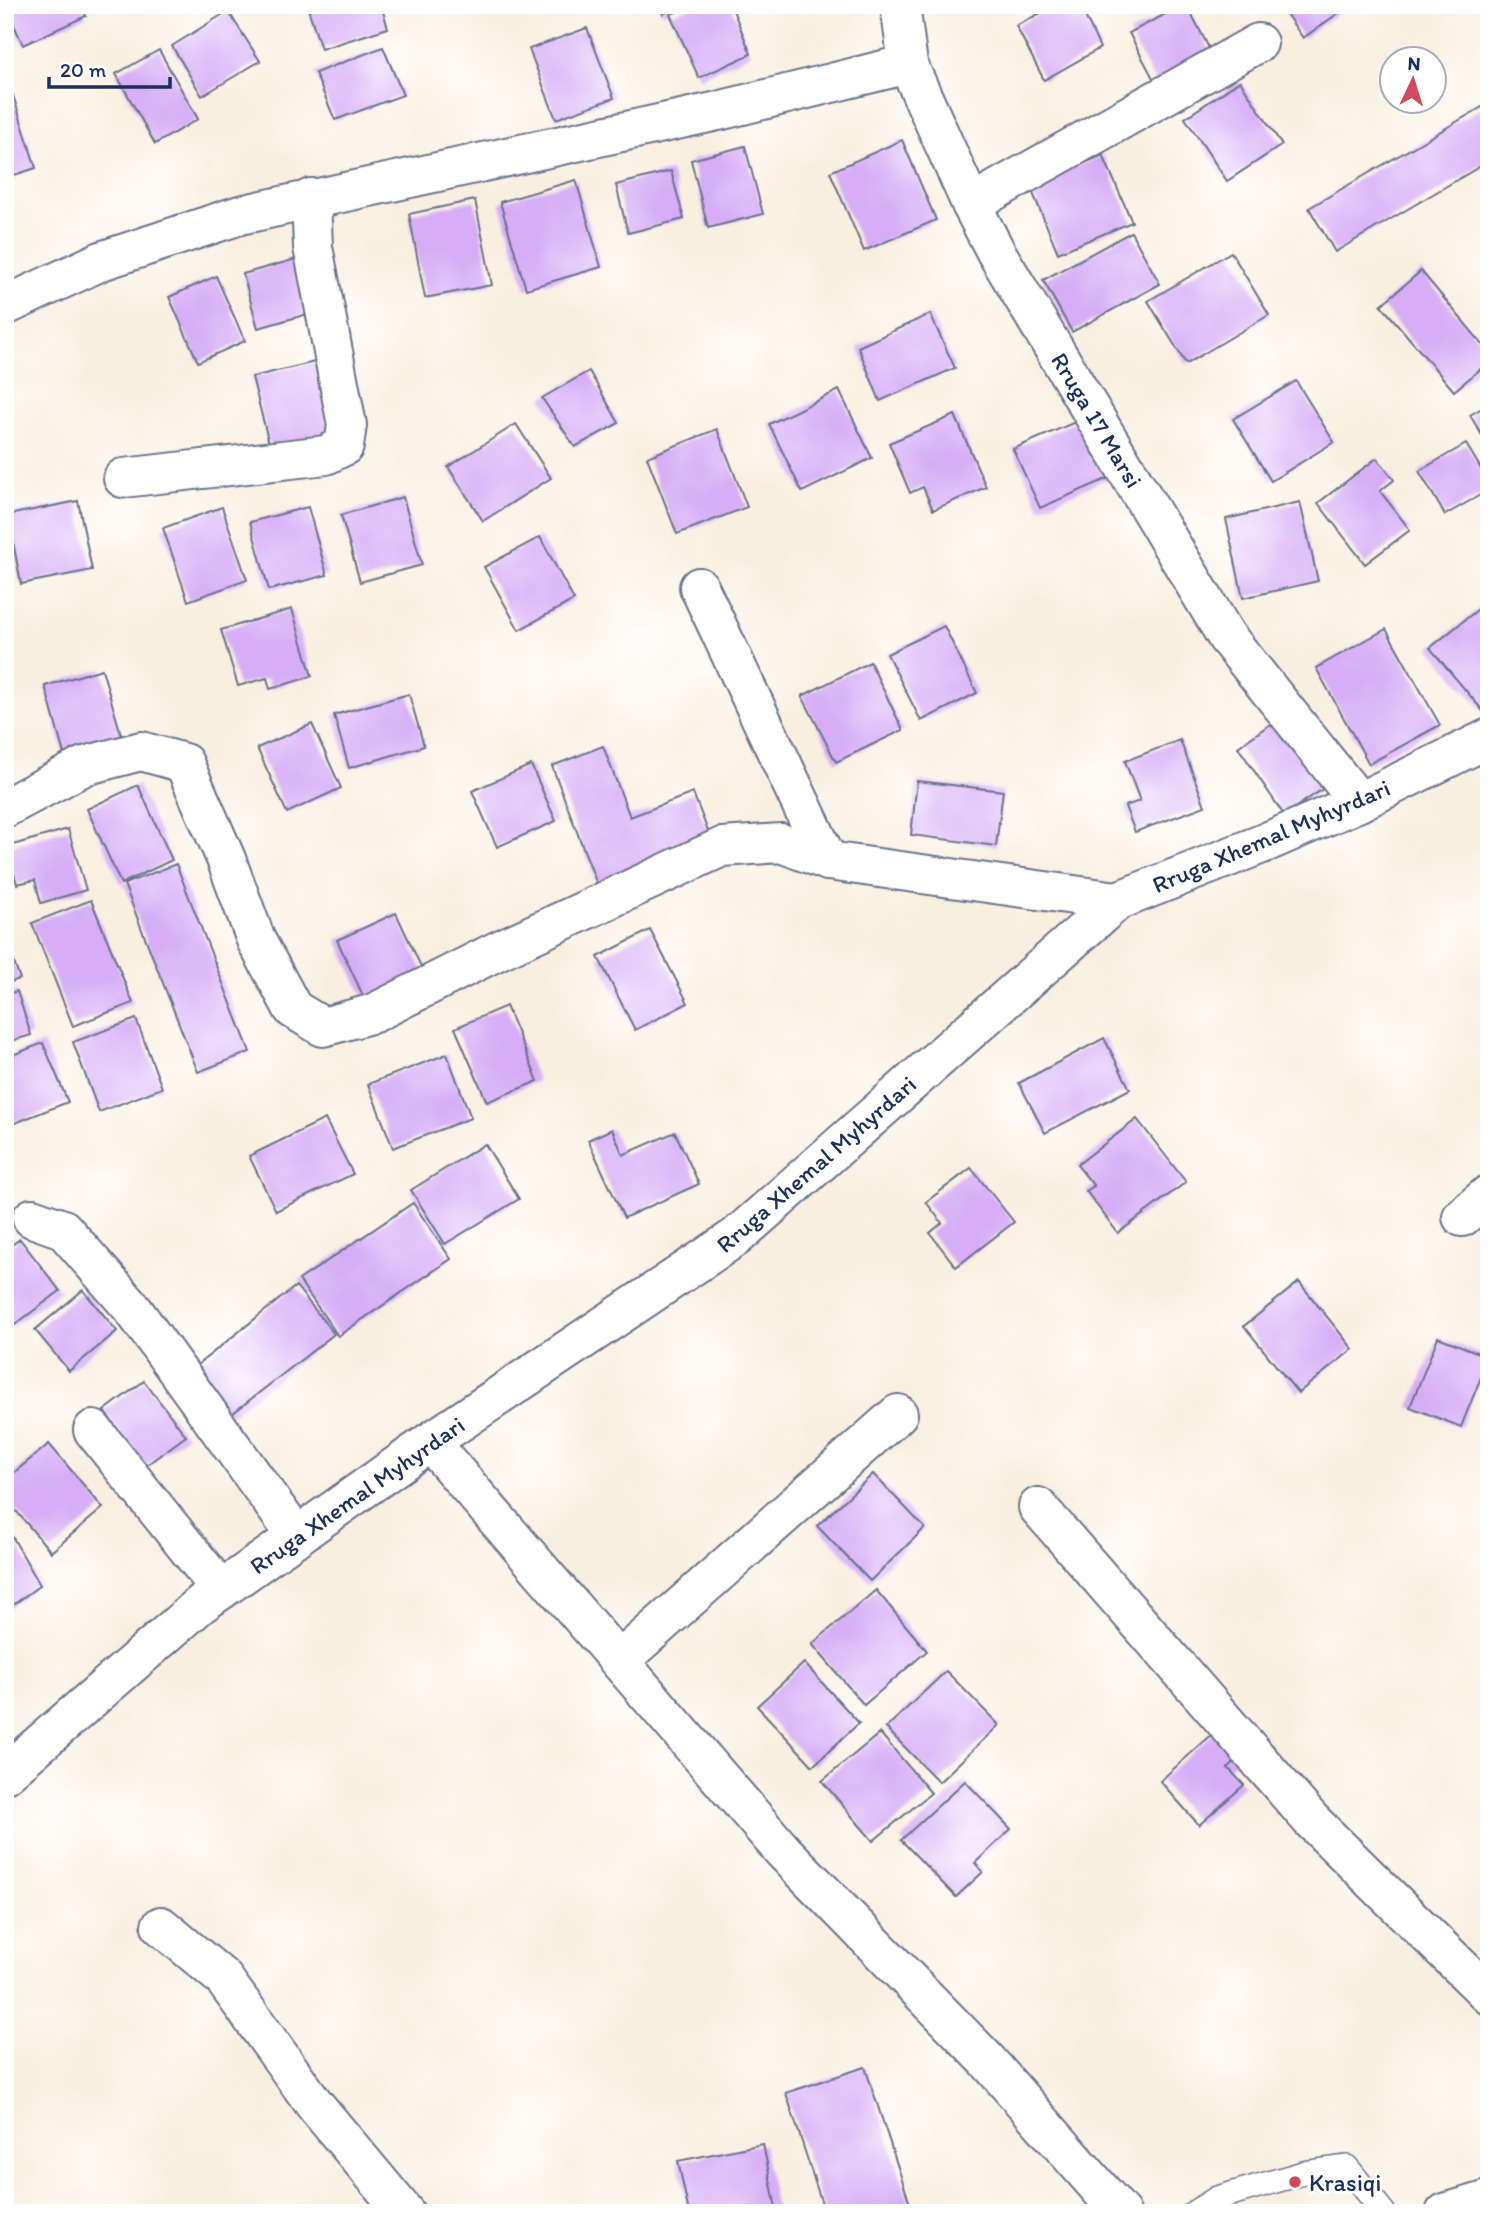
<svg xmlns="http://www.w3.org/2000/svg" width="1494" height="2218" viewBox="0 0 1494 2218" font-family="Itim,sans-serif">
<style>
.building{fill:#d6adf6}
.lines{fill:none;stroke-linecap:round;stroke-linejoin:round}
.service-casing{stroke:#69728c;stroke-width:26}
.minor-casing{stroke:#69728c;stroke-width:42}
.primary-casing{stroke:#69728c;stroke-width:42}
.service{stroke:#fff;stroke-width:23}
.minor{stroke:#fff;stroke-width:38}
.primary{stroke:#fff;stroke-width:38}
.poi-dot{fill:#d1495b;stroke:#fff;stroke-width:2.5}
.labels{text-anchor:middle;dominant-baseline:central;stroke-width:5;stroke-linejoin:round;paint-order:stroke}
.street-label{font-size:24px;fill:#1b2f5e;stroke:#fff}
.poi-label{font-size:24px;fill:#1b2f5e;stroke:#fff;text-anchor:start}
</style>
<rect width="100%" height="100%" fill="#fff"/>
<filter id="ink" filterUnits="userSpaceOnUse"><feTurbulence type="fractalNoise" baseFrequency=".0143" numOctaves="2"/><feDisplacementMap in="SourceGraphic" scale="14" xChannelSelector="R" yChannelSelector="G"/><feConvolveMatrix kernelMatrix="1 2 1 2 8 2 1 2 1" color-interpolation-filters="sRGB"/></filter>
<filter id="wash" filterUnits="userSpaceOnUse"><feTurbulence type="fractalNoise" baseFrequency=".00686" numOctaves="4" result="noise"/><feDisplacementMap in="SourceGraphic" scale="28" xChannelSelector="R" yChannelSelector="G"/><feGaussianBlur stdDeviation="1.57" result="paint"/><feColorMatrix in="noise" values="0 0 0 0 0 0 0 0 0 0 0 0 0 0 0 0 0 1.4 0 .05"/><feComposite in="paint" operator="in"/></filter>
<g filter="url(#wash)">
<rect width="100%" height="100%" fill="#f9efe0"/>
<g id="blocks">
<g class="building">
<path d="M5,5H82L86,16L23,45Z"/>
<path d="M307,5H381L388,28L321,49Z"/>
<path d="M658,5H677L663,14Z"/>
<path d="M696,5H731L751,54L699,78L670,14Z"/>
<path d="M1055,5H1080L1100,48L1044,80L1016,26Z"/>
<path d="M1183,5H1187L1212,54L1156,84L1129,33Z"/>
<path d="M1280,5H1350L1303,38Z"/>
<path d="M228,11L260,61L202,96L172,46Z"/>
<path d="M587,28L614,98L556,119L529,49Z"/>
<path d="M383,47L403,95L335,120L315,73Z"/>
<path d="M159,50L198,119L155,144L116,74Z"/>
<path d="M1240,81L1282,145L1227,181L1185,118Z"/>
<path d="M12,92L36,168L5,178V94Z"/>
<path d="M1489,103V161L1335,252L1309,208Z"/>
<path d="M902,140L936,220L864,251L830,172Z"/>
<path d="M745,146L763,214L708,228L691,160Z"/>
<path d="M1103,155L1132,222L1058,253L1030,186Z"/>
<path d="M671,171L684,219L628,233L616,185Z"/>
<path d="M576,180L601,267L526,289L500,202Z"/>
<path d="M475,200L492,285L425,298L409,214Z"/>
<path d="M1131,232L1160,284L1072,332L1043,280Z"/>
<path d="M1231,252L1269,315L1186,364L1148,301Z"/>
<path d="M307,256L322,310L258,328L243,274Z"/>
<path d="M1421,271L1489,352V362L1454,391L1381,305Z"/>
<path d="M216,276L245,341L198,362L169,297Z"/>
<path d="M930,314L955,368L880,401L858,347Z"/>
<path d="M323,360L342,439L272,455L252,377Z"/>
<path d="M589,371L619,423L575,447L542,398Z"/>
<path d="M1296,381L1334,442L1271,481L1233,419Z"/>
<path d="M839,390L872,458L802,492L769,424Z"/>
<path d="M1489,404V447L1470,415Z"/>
<path d="M955,415L986,487L933,510L923,487L910,493L889,443Z"/>
<path d="M1082,419L1109,478L1040,508L1013,449Z"/>
<path d="M516,424L551,478L483,521L448,467Z"/>
<path d="M717,429L747,507L677,534L647,457Z"/>
<path d="M1466,444L1489,482V490L1445,515L1419,471Z"/>
<path d="M1377,458L1394,480L1380,491L1410,530L1365,564L1318,503Z"/>
<path d="M403,497L422,565L360,582L341,515Z"/>
<path d="M78,501L92,570L21,584L8,515Z"/>
<path d="M1300,502L1318,581L1243,598L1226,519Z"/>
<path d="M222,507L247,580L188,601L163,528Z"/>
<path d="M308,507L327,575L269,590L250,522Z"/>
<path d="M540,537L574,600L519,630L484,567Z"/>
<path d="M1482,606L1489,613V706L1483,711L1430,648Z"/>
<path d="M292,609L312,676L270,689L267,678L238,686L221,630Z"/>
<path d="M944,626L977,693L921,721L887,654Z"/>
<path d="M1386,629L1440,725L1369,764L1316,668Z"/>
<path d="M870,662L903,730L836,762L802,696Z"/>
<path d="M102,669L125,748L67,765L45,686Z"/>
<path d="M409,694L424,746L349,768L334,715Z"/>
<path d="M1286,713L1333,782L1284,815L1238,747Z"/>
<path d="M312,724L341,788L287,813L257,748Z"/>
<path d="M1180,740L1205,806L1135,832L1125,806L1140,801L1125,761Z"/>
<path d="M603,746L630,817L693,793L713,844L598,887L552,766Z"/>
<path d="M531,765L556,821L497,847L472,791Z"/>
<path d="M917,781L1003,791L996,846L911,835Z"/>
<path d="M138,785L172,860L121,884L87,809Z"/>
<path d="M68,829L86,890L41,903L35,880L17,884L6,847Z"/>
<path d="M176,864L250,1052L198,1072L124,884Z"/>
<path d="M91,900L133,1003L73,1026L32,923Z"/>
<path d="M396,913L425,975L366,1002L337,940Z"/>
<path d="M650,930L688,1003L635,1030L598,957Z"/>
<path d="M5,939L20,979L5,984Z"/>
<path d="M17,991L31,1035L5,1043V995Z"/>
<path d="M506,1006L538,1081L487,1102L455,1028Z"/>
<path d="M136,1019L162,1088L99,1112L73,1042Z"/>
<path d="M1104,1038L1130,1089L1045,1133L1019,1083Z"/>
<path d="M43,1043L68,1102L5,1127V1058Z"/>
<path d="M447,1054L471,1118L393,1148L368,1084Z"/>
<path d="M325,1119L353,1174L276,1211L249,1156Z"/>
<path d="M1137,1119L1186,1182L1118,1233L1086,1191L1094,1186L1077,1165Z"/>
<path d="M612,1129L623,1155L675,1132L699,1184L624,1218L588,1140Z"/>
<path d="M485,1144L519,1199L445,1244L411,1190Z"/>
<path d="M971,1168L1014,1222L956,1267L930,1233L942,1223L926,1202Z"/>
<path d="M413,1203L451,1259L338,1336L299,1280Z"/>
<path d="M20,1239L60,1291L5,1332V1250Z"/>
<path d="M1299,1282L1353,1349L1298,1393L1244,1326Z"/>
<path d="M296,1286L334,1334L228,1417L191,1370Z"/>
<path d="M83,1290L117,1331L69,1371L35,1330Z"/>
<path d="M1438,1337L1489,1357L1461,1427L1410,1407Z"/>
<path d="M144,1381L186,1436L145,1466L104,1411Z"/>
<path d="M49,1444L103,1508L51,1552L5,1498V1480Z"/>
<path d="M873,1474L925,1528L870,1581L817,1526Z"/>
<path d="M5,1524L40,1585L9,1608L5,1602Z"/>
<path d="M876,1590L927,1651L864,1705L812,1644Z"/>
<path d="M804,1663L859,1723L813,1766L757,1706Z"/>
<path d="M946,1671L999,1725L939,1782L886,1728Z"/>
<path d="M1217,1730L1241,1756L1228,1768L1244,1785L1199,1825L1160,1781Z"/>
<path d="M880,1733L931,1793L873,1841L822,1781Z"/>
<path d="M965,1781L1011,1829L975,1863L983,1872L956,1897L901,1840Z"/>
<path d="M865,2067L910,2204L884,2213H825L786,2093Z"/>
<path d="M763,2144L777,2213H689L678,2161Z"/>
</g>
</g>
</g>
<g filter="url(#ink)">
<use href="#blocks" fill-opacity="0" stroke="#69728c" stroke-width="2"/>
<g class="lines">
<defs>
<path id="service" d="M1193,2213L1217,2198L1303,2173L1347,2167L1384,2213"/>
<g id="minor">
<path d="M900,5L908,64L971,204L996,252L1226,636L1359,802"/>
<path d="M971,204L1258,43"/>
<path d="M5,306L101,261L240,215L718,111L908,64"/>
<path d="M123,478L326,455L344,446L347,425L313,247L311,198"/>
<path d="M699,587L828,861"/>
<path d="M5,808L84,766L141,751L184,763L226,859L256,940L293,1009L323,1027L374,1013L497,951L722,847L781,843L828,861L1117,901"/>
<path d="M1462,1217L1489,1194"/>
<path d="M32,1218L63,1229L132,1308L297,1537"/>
<path d="M93,1430L221,1590"/>
<path d="M430,1442L783,1851L986,2059L1121,2213"/>
<path d="M1038,1507L1311,1820L1489,1995"/>
<path d="M619,1661L898,1414"/>
<path d="M5,1774L201,1604L430,1442L736,1237L1117,901L1262,844L1359,802L1489,738"/>
<path d="M161,1926L223,1978L315,2105L405,2213"/>
</g>
<path id="primary" d="M1445,2213L1489,2200"/>
</defs>
<use href="#service" class="service-casing"/>
<use href="#minor" class="minor-casing"/>
<use href="#primary" class="primary-casing"/>
<use href="#service" class="service"/>
<use href="#minor" class="minor"/>
<use href="#primary" class="primary"/>
</g>
</g>
<circle class="poi-dot" cx="1295" cy="2182" r="7"/>
<g class="labels">
<g class="street-label">
<text transform="translate(1097 420) rotate(59)">Rruga 17 Marsi</text>
<text transform="translate(1271 836) rotate(-23)">Rruga Xhemal Myhyrdari</text>
<text transform="translate(816 1164) rotate(-41)">Rruga Xhemal Myhyrdari</text>
<text transform="translate(357 1495) rotate(-35)">Rruga Xhemal Myhyrdari</text>
</g>
<g class="poi-label">
<text x="1309" y="2182">Krasiqi</text>
</g>
</g>
<rect width="1494" height="2218" fill="none" stroke="#fff" stroke-width="28"/>
<g transform="translate(1413 80) rotate(4)"><circle r="33" fill="#ffffff" stroke="#a4acbf" stroke-width="2"/>
<path d="M0-5L12 26L0 18L-12 26Z" fill="#d1495b"/>
<text y="-10" font-size="19" font-weight="bold" text-anchor="middle" fill="#1b2f5e">N</text>
</g>
<path d="M49 77v10h121v-10" fill="none" stroke="#1b2f5e" stroke-width="3.5"/>
<text x="60" y="77" font-size="21" fill="#1b2f5e" stroke="#ffffff" stroke-width="5" paint-order="stroke">20 m</text>
</svg>
